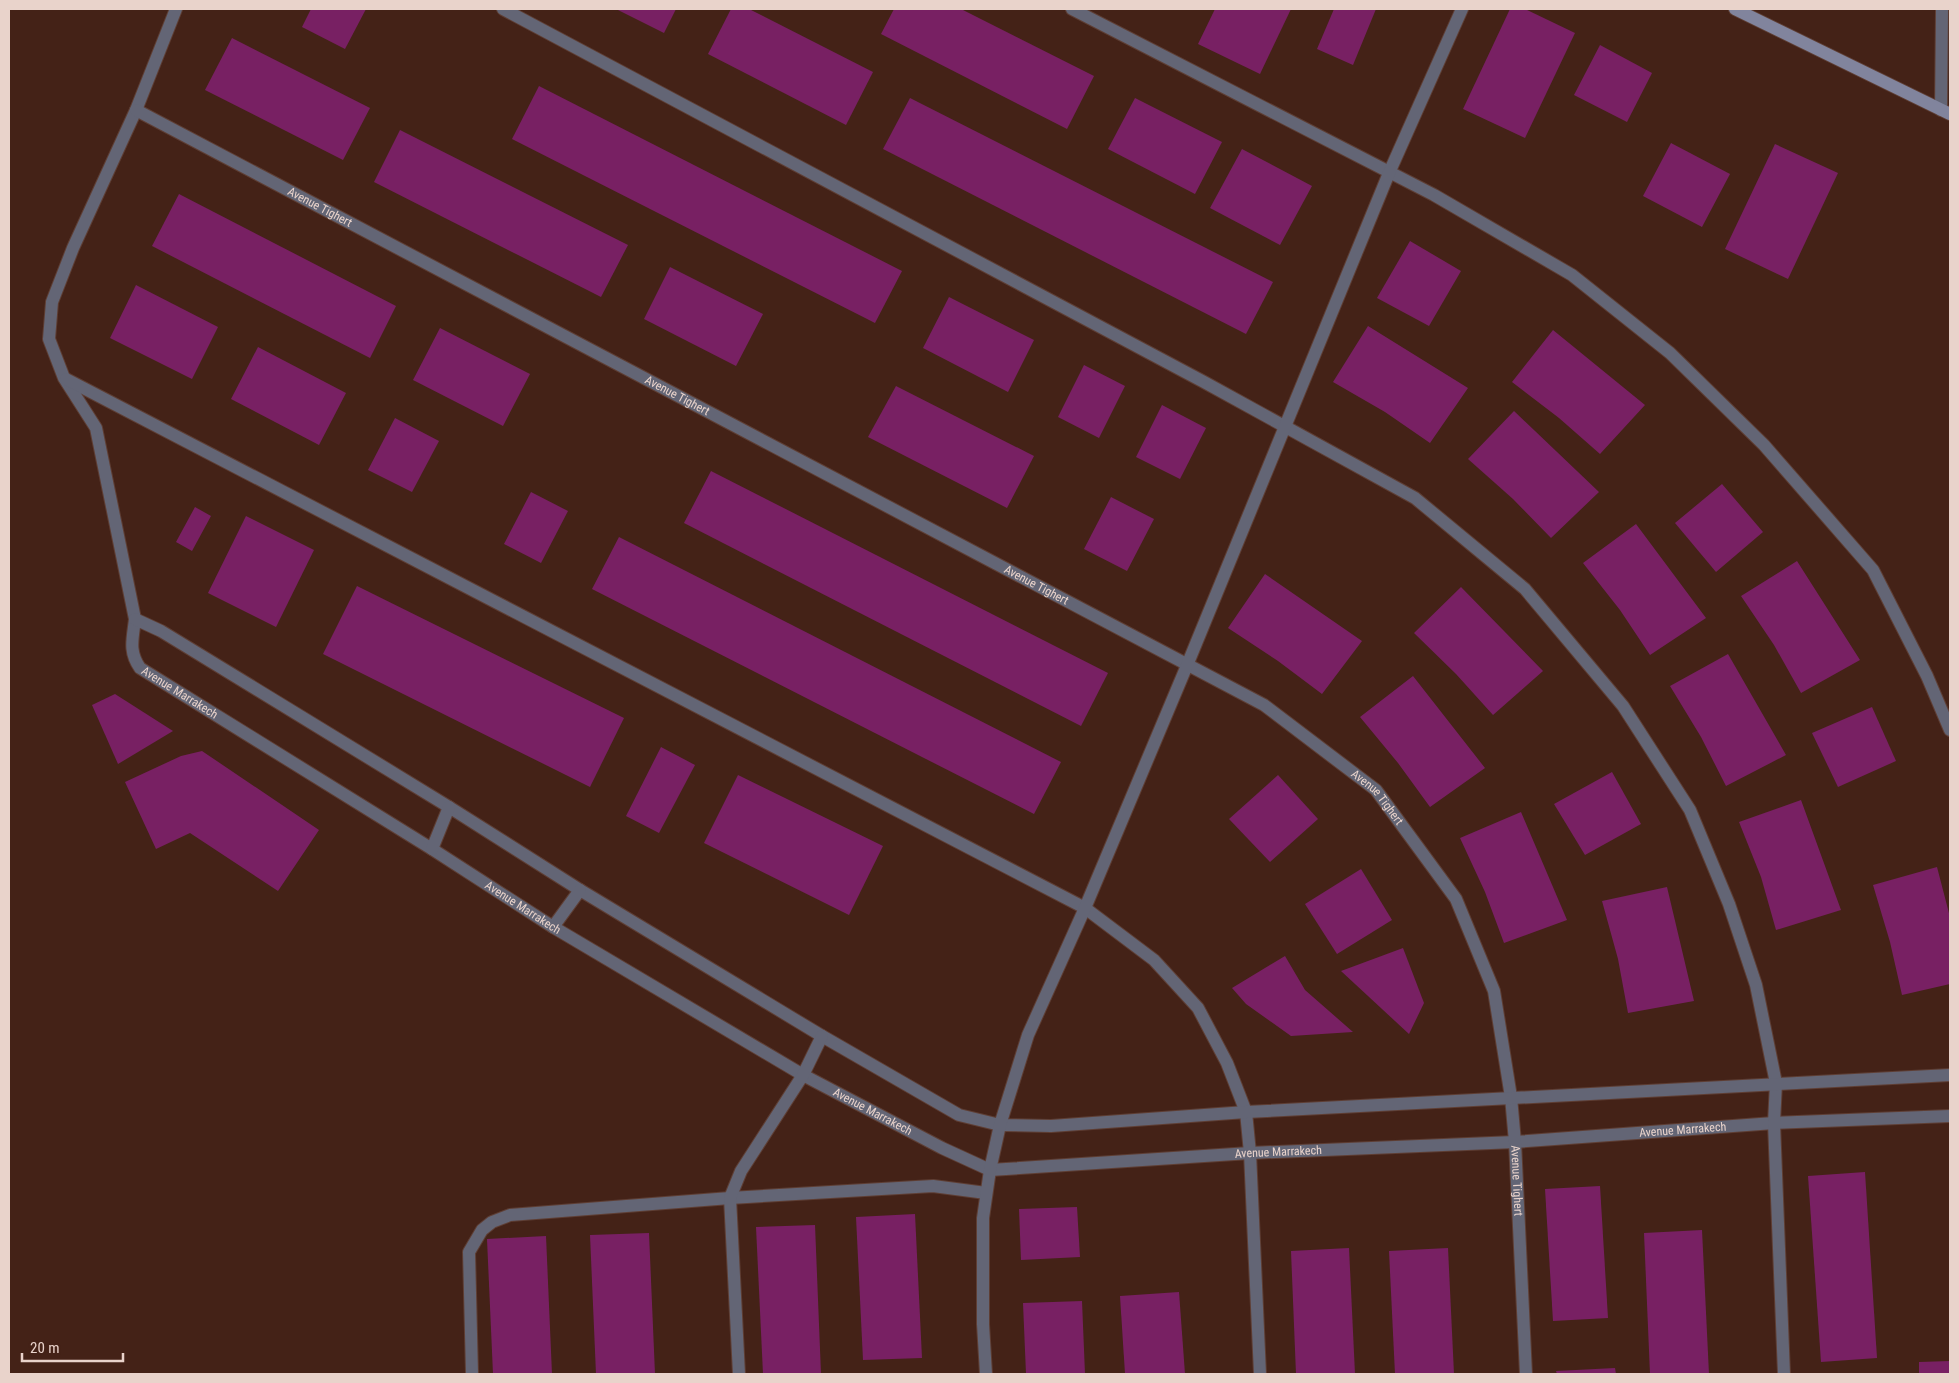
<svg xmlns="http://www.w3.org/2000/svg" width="1959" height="1383" viewBox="0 0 1959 1383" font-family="'Roboto Condensed',sans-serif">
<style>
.building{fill:#782063}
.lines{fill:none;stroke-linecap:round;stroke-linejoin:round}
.street-casing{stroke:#5e3e34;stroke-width:14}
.secondary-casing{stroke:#5e3e34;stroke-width:14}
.street{stroke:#636575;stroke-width:12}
.secondary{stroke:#81849d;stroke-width:12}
.labels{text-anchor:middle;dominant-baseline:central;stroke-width:4;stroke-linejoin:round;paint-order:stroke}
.street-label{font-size:12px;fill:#e9d3cb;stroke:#442217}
</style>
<rect width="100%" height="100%" fill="#442217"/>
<g class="building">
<path d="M311,9H366L345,49L302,27Z"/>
<path d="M616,9H676L664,33Z"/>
<path d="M731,9H749L873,72L846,125L708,54Z"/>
<path d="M894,9H961L1094,76L1067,129L881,34Z"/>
<path d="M1215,9H1291L1260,74L1198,44Z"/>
<path d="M1334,9H1376L1353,65L1317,49Z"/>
<path d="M1510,9H1525L1575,33L1525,138L1463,109Z"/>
<path d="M232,38L370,108L343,160L205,90Z"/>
<path d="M1600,45L1652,73L1627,122L1574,95Z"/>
<path d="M539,86L902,271L875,323L512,139Z"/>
<path d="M910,98L1273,282L1246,334L883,149Z"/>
<path d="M1135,98L1222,142L1195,194L1108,149Z"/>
<path d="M400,130L628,245L601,297L374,182Z"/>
<path d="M1671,143L1730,174L1702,227L1643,196Z"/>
<path d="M1775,144L1838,173L1788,279L1725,249Z"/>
<path d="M1242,149L1312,186L1280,245L1210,208Z"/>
<path d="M179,194L396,306L370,358L152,246Z"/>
<path d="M1410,241L1461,271L1429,326L1377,298Z"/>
<path d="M670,267L763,314L736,366L644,319Z"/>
<path d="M136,285L218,327L192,379L110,338Z"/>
<path d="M949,297L1034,340L1008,392L923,348Z"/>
<path d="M1368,326L1468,388L1430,443L1385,412L1333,382Z"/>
<path d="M440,328L530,374L503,426L413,380Z"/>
<path d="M1553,330L1645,405L1600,454L1559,418L1512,382Z"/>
<path d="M258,347L346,393L319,445L231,399Z"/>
<path d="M1084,365L1125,386L1099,438L1058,417Z"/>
<path d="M896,386L1034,456L1007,508L868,437Z"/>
<path d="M1162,405L1206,428L1180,479L1136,457Z"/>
<path d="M1514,411L1599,492L1551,538L1513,499L1468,459Z"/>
<path d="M395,418L439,441L412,492L368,470Z"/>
<path d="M711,471L1108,673L1081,726L684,523Z"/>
<path d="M1722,484L1763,532L1716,572L1675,523Z"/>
<path d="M531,492L568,511L541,563L504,544Z"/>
<path d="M1111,497L1154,519L1127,571L1084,549Z"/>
<path d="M195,507L211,516L192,551L176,542Z"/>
<path d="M246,516L314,550L276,627L208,593Z"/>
<path d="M1636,524L1706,618L1650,655L1620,610L1583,563Z"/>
<path d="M619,537L1061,762L1034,814L592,589Z"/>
<path d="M1797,561L1860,660L1801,693L1774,645L1741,596Z"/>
<path d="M1265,574L1362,641L1322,694L1278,661L1228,628Z"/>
<path d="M357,586L624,718L590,787L323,654Z"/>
<path d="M1461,587L1543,671L1493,715L1456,674L1414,633Z"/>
<path d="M1728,654L1786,755L1726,786L1701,737L1670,686Z"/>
<path d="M1413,676L1485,768L1430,807L1398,763L1360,717Z"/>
<path d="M115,694L173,731L118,764L92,705Z"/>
<path d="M1872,707L1896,761L1838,787L1812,733Z"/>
<path d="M661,747L695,765L659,833L626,816Z"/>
<path d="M202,751L319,830L278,891L190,833L156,849L125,782L181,756Z"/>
<path d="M1612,772L1641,824L1585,855L1554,804Z"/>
<path d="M738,775L883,846L849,915L704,843Z"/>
<path d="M1278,775L1318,819L1270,862L1229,819Z"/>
<path d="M1801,800L1841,910L1776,930L1761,877L1739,822Z"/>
<path d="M1521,812L1567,920L1504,943L1485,892L1460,838Z"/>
<path d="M1937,867L1950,917V984L1902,995L1890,942L1873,885Z"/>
<path d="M1361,869L1392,920L1337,954L1305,904Z"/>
<path d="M1667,887L1694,1001L1628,1013L1618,959L1602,901Z"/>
<path d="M1403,948L1424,1003L1409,1034L1341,971Z"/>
<path d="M1285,956L1305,990L1353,1032L1291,1036L1246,1004L1232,988Z"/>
<path d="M1865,1172L1877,1358L1821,1362L1808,1176Z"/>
<path d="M1600,1186L1608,1318L1553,1321L1545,1189Z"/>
<path d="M1077,1207L1080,1257L1021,1260L1019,1209Z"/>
<path d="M915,1214L922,1358L863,1360L856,1217Z"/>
<path d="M815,1225L821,1374H763L756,1227Z"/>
<path d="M1702,1230L1709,1374H1650L1644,1233Z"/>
<path d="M649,1233L655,1374H596L590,1235Z"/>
<path d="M546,1236L552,1374H493L487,1239Z"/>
<path d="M1349,1248L1355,1374H1296L1291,1251Z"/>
<path d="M1448,1248L1454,1374H1395L1389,1251Z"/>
<path d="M1179,1292L1185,1374H1125L1120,1296Z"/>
<path d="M1082,1301L1085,1374H1026L1023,1303Z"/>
<path d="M1950,1361V1374H1919V1362Z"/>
<path d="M1615,1368L1616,1374H1557L1556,1371Z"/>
</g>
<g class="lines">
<defs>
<g id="street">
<path id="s1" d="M176,9L136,110L73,248L52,302L49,339L64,378L96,428L135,619C133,638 128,651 140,668L432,849L553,927L803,1075L942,1148L990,1170L1250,1153L1515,1142L1774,1123L1950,1116"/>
<path d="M503,9L1204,382L1415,498L1525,589L1623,706L1690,810L1729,904L1756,985L1776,1083L1774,1123L1784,1374"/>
<path d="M1072,9L1434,195L1572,275L1670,353L1764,445L1873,570L1927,676L1950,730"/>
<path id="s2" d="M136,110L1264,705L1376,790L1456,899L1494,991L1511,1097L1515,1142L1526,1374"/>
<path d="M1941,110L1942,9"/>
<path d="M66,379L1085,908L1154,960L1198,1008L1227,1063L1246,1112L1250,1153L1260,1374"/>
<path d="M135,619L161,631L449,807L580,890L822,1036L959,1115L1000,1125L1051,1126L1246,1112L1950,1075"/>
<path d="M432,849L449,807"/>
<path d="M553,927L580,890"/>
<path d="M472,1374L469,1252L482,1230L492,1222L510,1215L730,1198L933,1186L986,1193"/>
<path d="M739,1374L730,1198L741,1171L803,1075L822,1036"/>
<path d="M986,1374L983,1324V1218L990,1170L1000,1125L1028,1035L1085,908L1188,663L1389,173L1462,9"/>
</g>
<path id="secondary" d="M1735,9L1950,114"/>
</defs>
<use href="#street" class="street-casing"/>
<use href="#secondary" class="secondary-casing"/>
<use href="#street" class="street"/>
<use href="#secondary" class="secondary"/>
</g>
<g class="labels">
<g class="street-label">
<text stroke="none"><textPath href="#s2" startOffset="208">Avenue Tighert</textPath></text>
<text stroke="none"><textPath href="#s2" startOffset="612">Avenue Tighert</textPath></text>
<text stroke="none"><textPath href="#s2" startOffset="1018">Avenue Tighert</textPath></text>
<text stroke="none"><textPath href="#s1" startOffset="749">Avenue Marrakech</textPath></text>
<text stroke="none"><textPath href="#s2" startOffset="1422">Avenue Tighert</textPath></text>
<text stroke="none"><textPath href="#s1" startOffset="1154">Avenue Marrakech</textPath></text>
<text stroke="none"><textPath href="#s1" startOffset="1559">Avenue Marrakech</textPath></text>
<text stroke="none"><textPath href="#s1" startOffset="2384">Avenue Marrakech</textPath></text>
<text stroke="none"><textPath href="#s1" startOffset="1979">Avenue Marrakech</textPath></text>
<text stroke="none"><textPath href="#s2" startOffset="1842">Avenue Tighert</textPath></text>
</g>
</g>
<rect width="1959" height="1383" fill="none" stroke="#e9d3cb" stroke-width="20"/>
<path d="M22 1353v8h101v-8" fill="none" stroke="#e9d3cb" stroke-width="2.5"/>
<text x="30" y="1353" font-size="15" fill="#e9d3cb" stroke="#442217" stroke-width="4" paint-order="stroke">20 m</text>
</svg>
